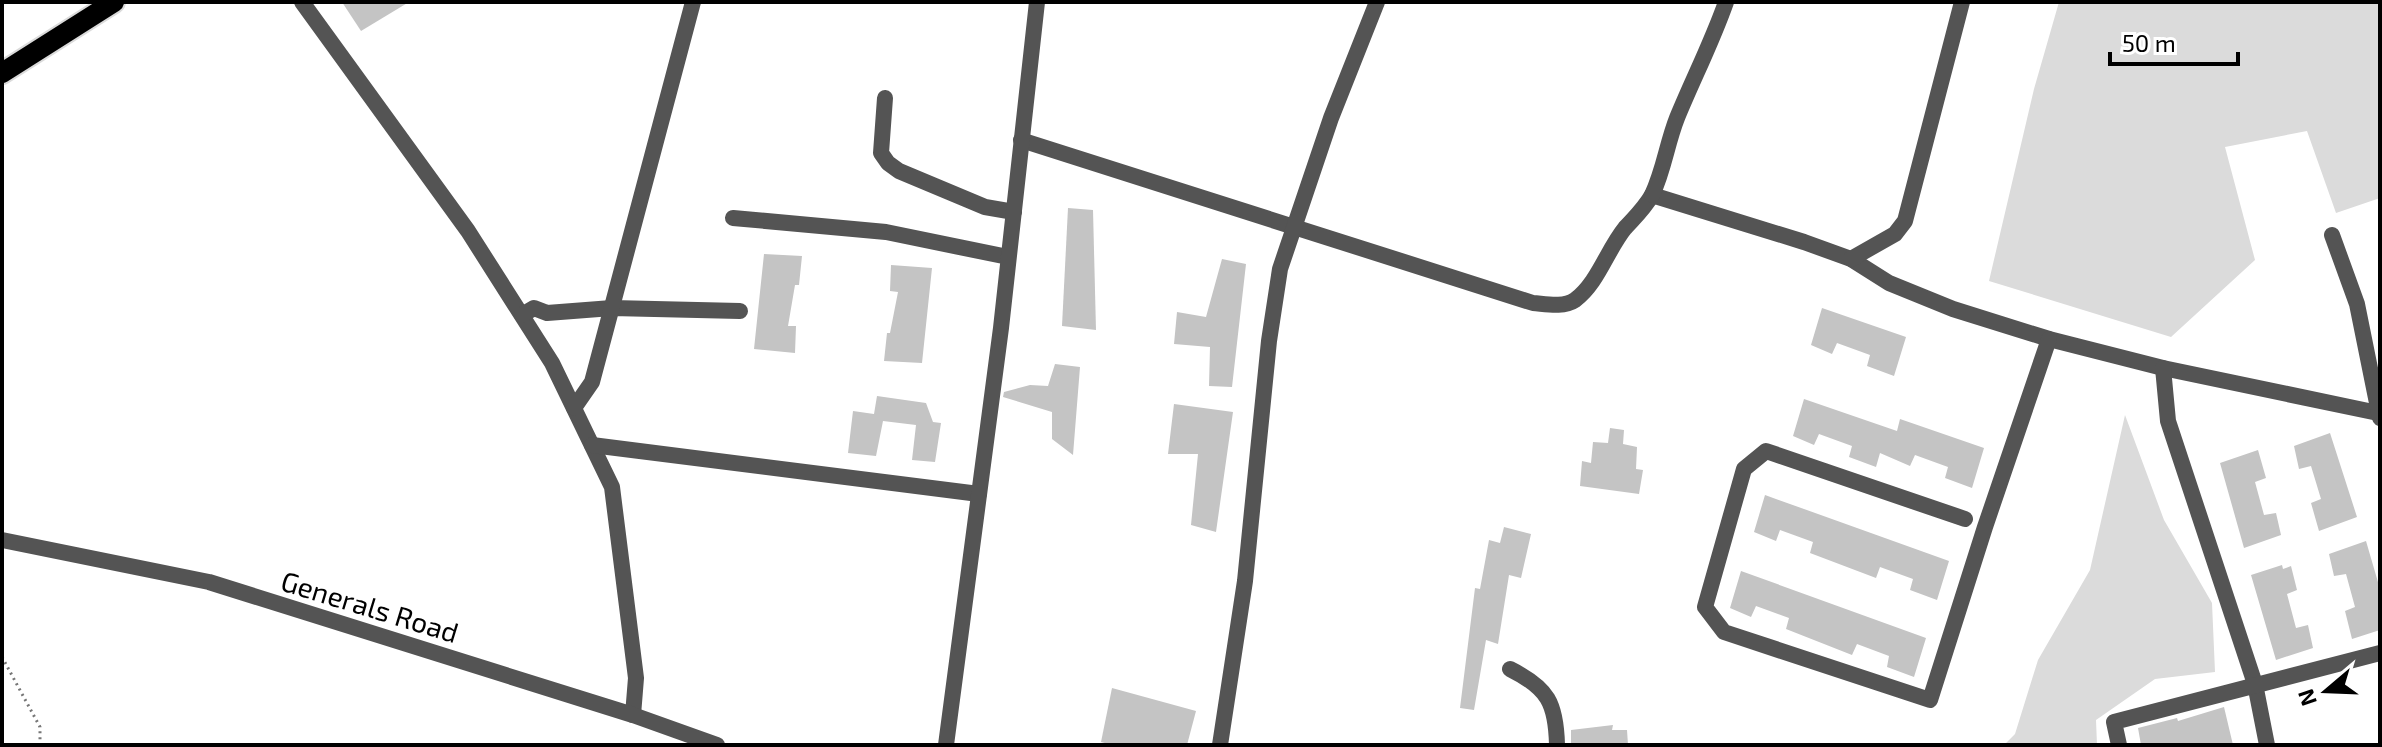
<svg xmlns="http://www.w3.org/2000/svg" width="2382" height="747" viewBox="0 0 2382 747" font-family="'Exo 2',sans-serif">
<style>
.green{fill:#dbdbdb}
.building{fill:#c4c4c4}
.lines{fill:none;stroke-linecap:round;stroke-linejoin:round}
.primary-casing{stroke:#dbdbdb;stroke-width:24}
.path{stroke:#767676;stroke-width:3;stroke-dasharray:2 4;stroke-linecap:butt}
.minor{stroke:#545454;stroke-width:16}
.tertiary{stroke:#545454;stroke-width:16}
.primary{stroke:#000;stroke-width:20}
.labels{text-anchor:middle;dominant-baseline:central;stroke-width:6;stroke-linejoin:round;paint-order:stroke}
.street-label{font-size:28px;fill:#000;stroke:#fff}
</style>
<rect width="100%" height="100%" fill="#fff"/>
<g class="green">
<path d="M2059,2H2380V198L2336,213L2307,131L2225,147L2255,260L2171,337L1989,281L2034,89Z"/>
<path d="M2125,415L2164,520L2212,603L2215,672L2155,679L2096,720L2097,745H2004L2015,734L2038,660L2090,570Z"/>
</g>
<g class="building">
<path d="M342,2H409L361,31Z"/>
<path d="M1068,208L1093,210L1096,330L1062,326Z"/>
<path d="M764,254L802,256L799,285H795L788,326H796L795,353L754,349Z"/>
<path d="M1222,259L1246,264L1232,387L1209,386L1210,347L1174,344L1177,312L1206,317Z"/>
<path d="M891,265L932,268L922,363L884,361L887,333H890L898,292L890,291Z"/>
<path d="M1822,308L1906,337L1894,376L1867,366L1870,355L1837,343L1832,354L1811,345Z"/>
<path d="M1055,364L1080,367L1073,455L1052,439V412L1003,397L1004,392L1030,385L1048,386Z"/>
<path d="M877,396L926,403L933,422L941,423L935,462L912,460L916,425L883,421L876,456L848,453L853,411L874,414Z"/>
<path d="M1804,399L1897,431L1900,419L1984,448L1972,488L1945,478L1948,467L1915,455L1910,466L1880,453L1876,467L1849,457L1852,446L1819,434L1814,445L1793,436Z"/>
<path d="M1174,404L1233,412L1216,532L1191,525L1198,454H1168Z"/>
<path d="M1610,428L1624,430L1623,444L1637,447L1636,469L1643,470L1639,494L1580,486L1582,461L1591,463L1593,442L1608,443Z"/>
<path d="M2330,433L2357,517L2319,531L2311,503L2321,499L2311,466L2299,469L2294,446Z"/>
<path d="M2258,450L2266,478L2255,482L2264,515L2276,513L2281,535L2244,548L2220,463Z"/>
<path d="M1765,495L1949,561L1937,600L1910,590L1913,579L1880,567L1876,578L1810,553L1813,542L1780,530L1776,541L1754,532Z"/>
<path d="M1504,527L1531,534L1521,578L1509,575L1498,644L1486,640L1474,710L1460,708L1475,588L1480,589L1489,540L1500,543Z"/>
<path d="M2366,541L2380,589V630L2352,639L2345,611L2355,607L2346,574L2334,576L2329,554Z"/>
<path d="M2282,565L2283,569L2291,566L2297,590L2287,594L2296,628L2308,625L2313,648L2276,660L2251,575Z"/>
<path d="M1741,571L1926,638L1914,677L1887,667L1889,656L1857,644L1852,655L1786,629L1789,618L1756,606L1751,617L1730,608Z"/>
<path d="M1112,688L1196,711L1187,745H1112L1101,742Z"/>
<path d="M2224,707L2233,745H2141L2138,728L2177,718L2178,721Z"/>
<path d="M1613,725L1612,730H1627L1628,745H1571V730Z"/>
</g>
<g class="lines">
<defs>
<path id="primary" d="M2,73L114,2"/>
</defs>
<use href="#primary" class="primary-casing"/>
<path class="path" d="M2,657L40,727V745"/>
<g class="minor">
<path d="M302,2L468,231L552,363L612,487L636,678L633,715"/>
<path d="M885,98L881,153L888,163L899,171L985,207L1014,212"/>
<path d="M1021,140L1533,303C1546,304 1563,308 1575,300C1598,283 1607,250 1625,228C1635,217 1644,209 1652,195L1804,242L1851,259L1889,283L1953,309L2049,339L2163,368L2378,413"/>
<path d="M1652,195C1664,170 1667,143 1677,118C1693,79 1712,42 1726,2"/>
<path d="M733,218L886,232L1008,257"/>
<path d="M2332,235L2357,304L2380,418"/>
<path d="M1851,259L1895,234L1905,221L1962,2"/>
<path d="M522,315L534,308L547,313L612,308L740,311"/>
<path d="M2163,368L2168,421L2255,684L2267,745"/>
<path d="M574,408L592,382L693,2"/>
<path d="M592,445L979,494"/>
<path d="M1965,519L1766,451L1744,469L1705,607L1724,632L1930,700L1985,527L2049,339"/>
<path d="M1510,669C1548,688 1556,703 1557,745"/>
<path d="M946,745L1001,328L1037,2"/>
<path d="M1220,745L1245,581L1269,341L1280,269L1331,118L1377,2"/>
<path d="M2119,745L2114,722L2380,653"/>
</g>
<path class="tertiary" d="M2,540L209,582L633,715L717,745"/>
<use href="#primary" class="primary"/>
</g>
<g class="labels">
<g class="street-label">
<text transform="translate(370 606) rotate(17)">Generals Road</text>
</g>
</g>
<rect width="2382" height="747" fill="none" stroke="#000000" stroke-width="8"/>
<g transform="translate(2326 691) rotate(251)" stroke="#ffffff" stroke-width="6" paint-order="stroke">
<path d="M0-6L14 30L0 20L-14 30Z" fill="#000000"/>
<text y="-12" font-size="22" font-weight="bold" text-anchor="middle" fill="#000000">N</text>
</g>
<path d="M2110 52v12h128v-12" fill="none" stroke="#000000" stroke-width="4"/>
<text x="2122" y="52" font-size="24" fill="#000000" stroke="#ffffff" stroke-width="6" paint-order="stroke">50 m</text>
</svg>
